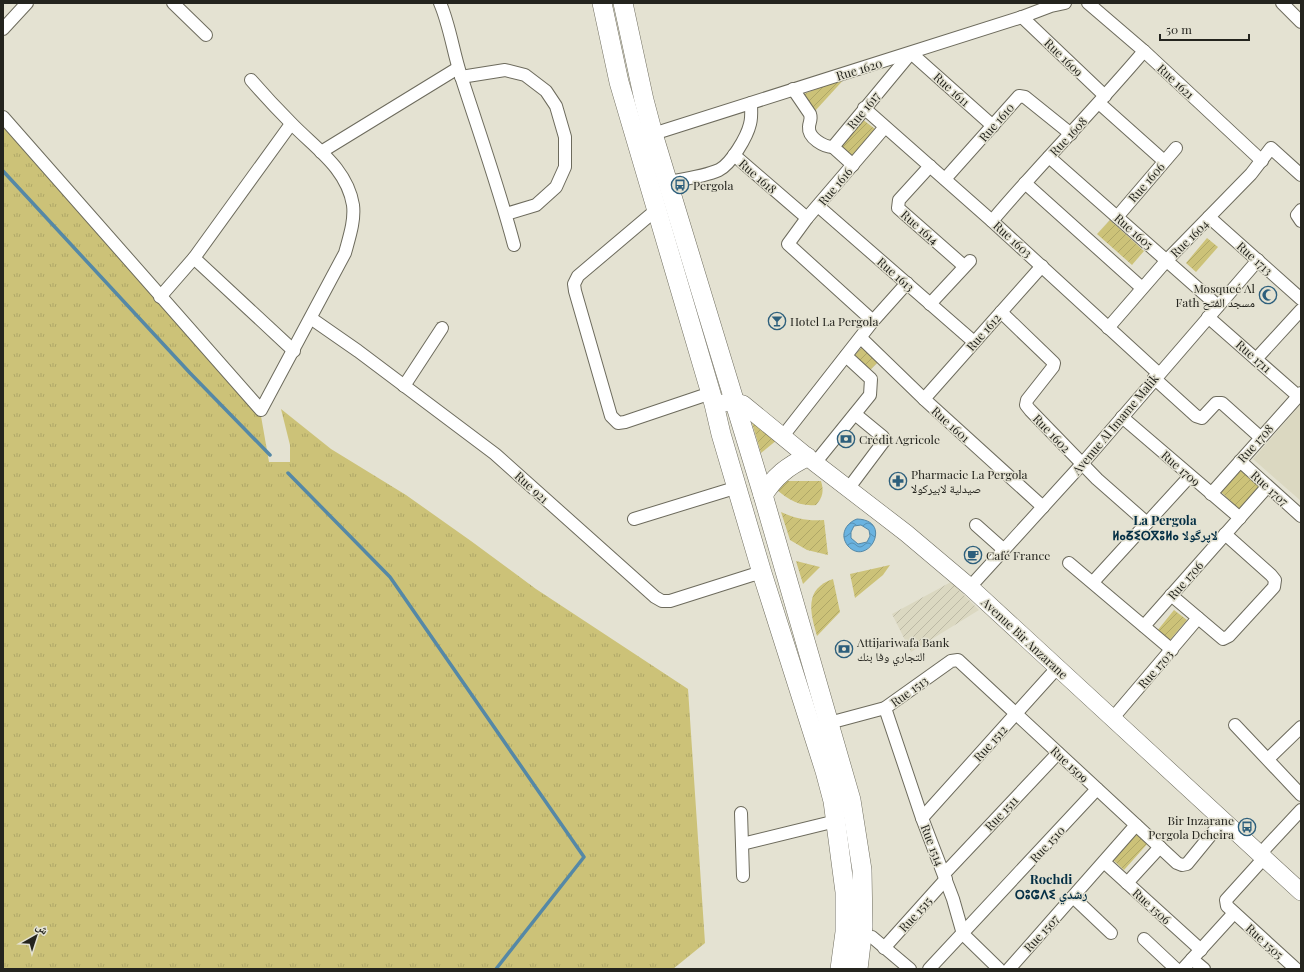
<svg xmlns="http://www.w3.org/2000/svg" width="1304" height="972" viewBox="0 0 1304 972" font-family="'Playfair Display','Noto Naskh Arabic','Noto Sans Tifinagh',serif">
<style>
.built{fill:#dbd8c1}
.industrial{fill:url(#industrial-furrows)}
.grass{fill:url(#grass-tufts)}
.garden{fill:url(#garden-furrows)}
.water{fill:url(#water-waves);stroke:#5588a6;fill-rule:evenodd}
.lines{fill:none;stroke-linecap:round;stroke-linejoin:round}
.stream{stroke:#5588a6;stroke-width:3.5}
.street-casing{stroke:#6d6b5d;stroke-width:14}
.secondary-casing{stroke:#6d6b5d;stroke-width:18}
.primary-casing{stroke:#6d6b5d;stroke-width:20}
.street{stroke:#fff;stroke-width:12}
.secondary{stroke:#fff;stroke-width:17}
.primary{stroke:#fff;stroke-width:19}
.labels{text-anchor:middle;dominant-baseline:central;stroke-width:3;stroke-linejoin:round;paint-order:stroke}
.street-label{font-size:12px;fill:#24241e;stroke:#e4e2d2}
.poi-label{font-size:12px;fill:#24241e;stroke:#e4e2d2;text-anchor:start}
.neighbourhood-label{font-size:13px;font-weight:bold;fill:#032e44;stroke:#e4e2d2}
</style>
<defs>
<pattern id="industrial-furrows" width="10" height="10" patternUnits="userSpaceOnUse"><rect width="10" height="10" fill="#dbd8c1"/><path d="M-1 1l2-2M0 10L10 0M9 11l2-2" fill="none" stroke="#bcb9a5"/></pattern>
<pattern id="grass-tufts" width="24" height="20" patternUnits="userSpaceOnUse"><rect width="24" height="20" fill="#ccc278"/><path d="M3 7l-1-3M5 7V3M7 7l1-3M15 17l-1-3M17 17v-4M19 17l1-3" fill="none" stroke="#afa767"/></pattern>
<pattern id="garden-furrows" width="10" height="10" patternUnits="userSpaceOnUse"><rect width="10" height="10" fill="#ccc278"/><path d="M-1 1l2-2M0 10L10 0M9 11l2-2" fill="none" stroke="#afa767"/></pattern>
<pattern id="water-waves" width="16" height="10" patternUnits="userSpaceOnUse"><rect width="16" height="10" fill="#6ab3e0"/><path d="M0 5q4-4 8 0t8 0" fill="none" stroke="#5791b5"/></pattern>
</defs>
<rect width="100%" height="100%" fill="#e4e2d2"/>
<path class="built" d="M1301,404V501L1253,459Z"/>
<path class="industrial" d="M951,582L979,610L911,652L892,614Z"/>
<path class="grass" d="M3,121L233,377L261,416L269,462H290V445L281,409L331,449L406,495L471,541L536,589L688,689L705,943L673,969H3Z"/>
<g class="garden">
<path d="M847,76L815,111L804,94Z"/>
<path d="M862,119L875,129L851,157L839,146Z"/>
<path d="M1110,220L1144,251L1132,265L1097,234Z"/>
<path d="M1207,238L1218,247L1196,272L1186,263Z"/>
<path d="M864,345L880,360L870,370L855,355Z"/>
<path d="M746,403L783,435L761,453Z"/>
<path d="M1241,469L1260,487L1239,509L1220,491Z"/>
<path d="M778,481H821C824,491 823,497 816,505C797,507 785,497 771,485Z"/>
<path d="M781,512C796,519 808,521 824,520L828,555L807,550L790,540Z"/>
<path d="M796,561L820,567L803,584Z"/>
<path d="M890,565L883,575L855,598L850,574Z"/>
<path d="M833,579L840,612L817,636C810,612 804,589 833,579Z"/>
<path d="M1174,610L1187,620L1169,641L1157,631Z"/>
<path d="M1136,831L1149,842L1124,870L1111,858Z"/>
</g>
<path class="water" d="M857,519C894,520 868,568 848,546C839,535 846,523 857,519ZM861,525L869,530L870,536L867,542L858,544L851,538V532L854,526Z"/>
<g class="lines">
<g class="stream">
<path d="M3,171L190,373L270,455"/>
<path d="M288,473L390,577L584,857L496,969"/>
</g>
<defs>
<g id="street">
<path d="M173,3L206,35"/>
<path d="M440,3C450,26 453,52 461,76C479,132 499,188 514,245"/>
<path d="M1088,3L1144,51L1262,161"/>
<path d="M1282,3L1301,22"/>
<path d="M1022,17L1105,96"/>
<path d="M3,29L27,3"/>
<path d="M911,53L993,126"/>
<path d="M461,77L505,70L525,75L546,91L556,106L565,137V167L556,187L536,205L506,214"/>
<path d="M793,89L810,114C812,120 809,122 809,127C808,138 824,147 833,147"/>
<path d="M1099,103L1164,161"/>
<path d="M864,108L992,221L1158,373"/>
<path d="M3,117L261,410L345,253C349,238 355,221 353,205C347,168 315,148 291,123C277,109 264,95 251,80"/>
<path d="M653,134L1022,17L1051,6L1065,3"/>
<path d="M833,147L911,53"/>
<path d="M833,147L853,165"/>
<path d="M321,152L458,68"/>
<path d="M734,155L807,218"/>
<path d="M1049,157L1218,306"/>
<path d="M930,166L899,200L898,208L964,266"/>
<path d="M945,179L1019,96L1025,97L1071,134"/>
<path d="M667,182C684,179 703,177 719,170C731,164 747,137 750,124C752,117 751,110 751,103"/>
<path d="M1025,183L1142,288"/>
<path d="M818,206L974,342"/>
<path d="M656,210L578,276L574,284L575,291L611,416L618,423L625,422L711,393"/>
<path d="M1301,210L1297,215L1301,221"/>
<path d="M1117,217L1176,148"/>
<path d="M1209,217L1301,299"/>
<path d="M992,221C1041,163 1095,109 1144,51"/>
<path d="M194,258L291,124"/>
<path d="M160,297L194,258L294,351"/>
<path d="M930,304L970,261"/>
<path d="M1001,312L1054,363L1053,367L1027,400L1026,405L1030,410L1097,479L1147,523"/>
<path d="M1208,317L1298,396"/>
<path d="M312,319L358,351L495,454L655,597L662,601H670L752,575L762,573"/>
<path d="M873,321L788,244L807,218L885,127"/>
<path d="M1108,328L1167,260L1251,174L1271,148L1301,175"/>
<path d="M861,338L924,399L1043,507"/>
<path d="M1256,359L1301,310"/>
<path d="M1154,378L1196,416L1202,418L1216,403H1222L1260,437"/>
<path d="M404,386L442,328"/>
<path d="M924,399L1042,266"/>
<path d="M1122,417L1240,518"/>
<path d="M783,436L873,321L907,283"/>
<path d="M1240,461L1301,516"/>
<path d="M815,463L870,395L871,379L846,356"/>
<path d="M848,489L884,441L883,437L855,414"/>
<path d="M1211,494L1301,393"/>
<path d="M634,519L738,487"/>
<path d="M976,525L1003,549"/>
<path d="M1069,563L1172,650"/>
<path d="M1093,582L1190,476"/>
<path d="M970,587L1082,464L1258,260"/>
<path d="M1171,595L1223,639L1229,636L1274,587L1275,580L1271,575L1225,534"/>
<path d="M1144,626L1267,487"/>
<path d="M885,708L922,818L953,899L963,934L999,969"/>
<path d="M1112,719L1198,618"/>
<path d="M829,723L885,708L951,661L958,660L1177,863L1182,865L1187,864L1223,820"/>
<path d="M1235,725L1301,795"/>
<path d="M1268,759L1301,727"/>
<path d="M741,813L743,876"/>
<path d="M922,818L1057,668"/>
<path d="M742,844L836,821"/>
<path d="M1260,854L1301,810"/>
<path d="M1264,858L1226,900L1227,906L1296,969"/>
<path d="M1104,862L1201,950"/>
<path d="M944,874L1058,753"/>
<path d="M1127,883L1160,847"/>
<path d="M1073,897L1111,933"/>
<path d="M872,937L910,969"/>
<path d="M1144,939L1176,969"/>
<path d="M884,948L946,879"/>
<path d="M1192,959L1204,969"/>
<path d="M929,969L1097,789"/>
<path d="M1009,969L1136,825"/>
<path d="M1183,969L1234,913"/>
</g>
<path id="secondary" d="M723,403L735,402L743,404L815,463L906,533L970,587L1301,892"/>
<g id="primary">
<path d="M602,3L619,82L714,404L721,434L762,573L825,771L833,801L845,892V932L840,969"/>
<path d="M623,3L644,100L653,134L763,495L851,800L862,870L863,927L858,969"/>
<path d="M763,495C775,476 788,466 807,457"/>
</g>
</defs>
<use href="#street" class="street-casing"/>
<use href="#secondary" class="secondary-casing"/>
<use href="#primary" class="primary-casing"/>
<use href="#street" class="street"/>
<use href="#secondary" class="secondary"/>
<use href="#primary" class="primary"/>
</g>
<defs>
<symbol id="bus-ring" viewBox="-11 -11 22 22"><circle r="9.5" fill="#e4e2d2" stroke="#2d5f7c" stroke-width="1.5"/><path d="M-5-6H5V4H4V6H2V4H-2V6H-4V4H-5ZM-3.5-4V0h7V-4ZM-3.5 1.2v1.5H-2V1.2ZM2 1.2v1.5H3.5V1.2Z" fill="#2d5f7c"/></symbol>
<symbol id="mosque-ring" viewBox="-11 -11 22 22"><circle r="9.5" fill="#e4e2d2" stroke="#2d5f7c" stroke-width="1.5"/><path d="M3.5-4.9A6 6 0 1 0 3.5 4.9A5 5 0 1 1 3.5-4.9Z" fill="#2d5f7c"/></symbol>
<symbol id="bar-ring" viewBox="-11 -11 22 22"><circle r="9.5" fill="#e4e2d2" stroke="#2d5f7c" stroke-width="1.5"/><path d="M-6-5H6L.8 .8V4.5H3.5V6h-7V4.5H-.8V.8Z" fill="#2d5f7c"/></symbol>
<symbol id="bank-ring" viewBox="-11 -11 22 22"><circle r="9.5" fill="#e4e2d2" stroke="#2d5f7c" stroke-width="1.5"/><path d="M-6-4H6V4H-6ZM0-2.3a2.3 2.3 0 1 0 0 4.6a2.3 2.3 0 1 0 0-4.6Z" fill="#2d5f7c"/></symbol>
<symbol id="pharmacy-ring" viewBox="-11 -11 22 22"><circle r="9.5" fill="#e4e2d2" stroke="#2d5f7c" stroke-width="1.5"/><path d="M-2-6h4v4h4v4h-4v4h-4v-4h-4v-4h4Z" fill="#2d5f7c"/></symbol>
<symbol id="cafe-ring" viewBox="-11 -11 22 22"><circle r="9.5" fill="#e4e2d2" stroke="#2d5f7c" stroke-width="1.5"/><path d="M-5.5-4.5H6V0H3Q3 3.5 0 3.5H-2.5Q-5.5 3.5-5.5 0ZM3-3.2v2h1.7v-2ZM-6 4.5H4V6H-6Z" fill="#2d5f7c"/></symbol>
</defs>
<g fill-rule="evenodd">
<use href="#bus-ring" x="670" y="175" width="20" height="20"/>
<use href="#mosque-ring" x="1258" y="285" width="20" height="20"/>
<use href="#bar-ring" x="767" y="311" width="20" height="20"/>
<use href="#bank-ring" x="836" y="429" width="20" height="20"/>
<use href="#pharmacy-ring" x="888" y="471" width="20" height="20"/>
<use href="#cafe-ring" x="963" y="545" width="20" height="20"/>
<use href="#bank-ring" x="834" y="639" width="20" height="20"/>
<use href="#bus-ring" x="1237" y="817" width="20" height="20"/>
</g>
<g class="labels">
<g class="street-label">
<text transform="translate(1064 57) rotate(44)">Rue 1609</text>
<text transform="translate(859 69) rotate(-17)">Rue 1620</text>
<text transform="translate(1176 81) rotate(43)">Rue 1621</text>
<text transform="translate(952 89) rotate(42)">Rue 1611</text>
<text transform="translate(863 110) rotate(-51)">Rue 1617</text>
<text transform="translate(996 122) rotate(-49)">Rue 1610</text>
<text transform="translate(1068 136) rotate(-47)">Rue 1608</text>
<text transform="translate(758 176) rotate(41)">Rue 1618</text>
<text transform="translate(1146 182) rotate(-49)">Rue 1606</text>
<text transform="translate(835 186) rotate(-50)">Rue 1616</text>
<text transform="translate(920 227) rotate(41)">Rue 1614</text>
<text transform="translate(1134 231) rotate(41)">Rue 1605</text>
<text transform="translate(1189 238) rotate(-45)">Rue 1604</text>
<text transform="translate(1013 239) rotate(42)">Rue 1603</text>
<text transform="translate(1255 258) rotate(42)">Rue 1713</text>
<text transform="translate(896 274) rotate(41)">Rue 1613</text>
<text transform="translate(983 332) rotate(-49)">Rue 1612</text>
<text transform="translate(1254 356) rotate(41)">Rue 1711</text>
<text transform="translate(951 424) rotate(42)">Rue 1601</text>
<text transform="translate(1115 424) rotate(-50)">Avenue Al Imame Malik</text>
<text transform="translate(1052 433) rotate(46)">Rue 1602</text>
<text transform="translate(1255 443) rotate(-48)">Rue 1708</text>
<text transform="translate(1181 468) rotate(41)">Rue 1709</text>
<text transform="translate(532 487) rotate(42)">Rue 921</text>
<text transform="translate(1270 488) rotate(42)">Rue 1707</text>
<text transform="translate(1185 580) rotate(-49)">Rue 1706</text>
<text transform="translate(1025 638) rotate(43)">Avenue Bir Anzarane</text>
<text transform="translate(1155 669) rotate(-49)">Rue 1703</text>
<text transform="translate(909 691) rotate(-36)">Rue 1513</text>
<text transform="translate(990 743) rotate(-48)">Rue 1512</text>
<text transform="translate(1070 764) rotate(43)">Rue 1509</text>
<text transform="translate(1001 813) rotate(-47)">Rue 1511</text>
<text transform="translate(1047 844) rotate(-47)">Rue 1510</text>
<text transform="translate(933 845) rotate(69)">Rue 1514</text>
<text transform="translate(1152 906) rotate(42)">Rue 1506</text>
<text transform="translate(915 914) rotate(-48)">Rue 1515</text>
<text transform="translate(1041 933) rotate(-48)">Rue 1507</text>
<text transform="translate(1265 941) rotate(42)">Rue 1505</text>
</g>
<g class="poi-label">
<text x="693" y="185">Pergola</text>
<text x="1255" y="288" text-anchor="end">Mosqueé Al<tspan x="1255" dy="14">Fath مسجد الفتح</tspan></text>
<text x="790" y="321">Hotel La Pergola</text>
<text x="859" y="439">Crédit Agricole</text>
<text x="911" y="474">Pharmacie La Pergola<tspan x="911" dy="14">صيدلية لابيركولا</tspan></text>
<text x="986" y="555">Café France</text>
<text x="857" y="642">Attijariwafa Bank<tspan x="857" dy="14">التجاري وفا بنك</tspan></text>
<text x="1234" y="820" text-anchor="end">Bir Inzarane<tspan x="1234" dy="14">Pergola Dcheira</tspan></text>
</g>
<g class="neighbourhood-label">
<text x="1165" y="519">La Pergola<tspan x="1165" dy="15">ⵍⴰⵒⵉⵔⴳⵓⵍⴰ لاپرگولا</tspan></text>
<text x="1051" y="878">Rochdi<tspan x="1051" dy="15">ⵔⵓⵛⴷⵉ رشدي</tspan></text>
</g>
</g>
<rect width="1304" height="972" fill="none" stroke="#24241e" stroke-width="8"/>
<g transform="translate(36 936) rotate(39)" stroke="#e4e2d2" stroke-width="3" paint-order="stroke">
<path d="M0-3L7 15L0 10L-7 15Z" fill="#24241e"/>
<text y="-6" font-size="11" font-weight="bold" text-anchor="middle" fill="#24241e">ش</text>
</g>
<path d="M1160 34v6h89v-6" fill="none" stroke="#24241e" stroke-width="2"/>
<text x="1166" y="34" font-size="12" fill="#24241e" stroke="#e4e2d2" stroke-width="3" paint-order="stroke">50 m</text>
</svg>
